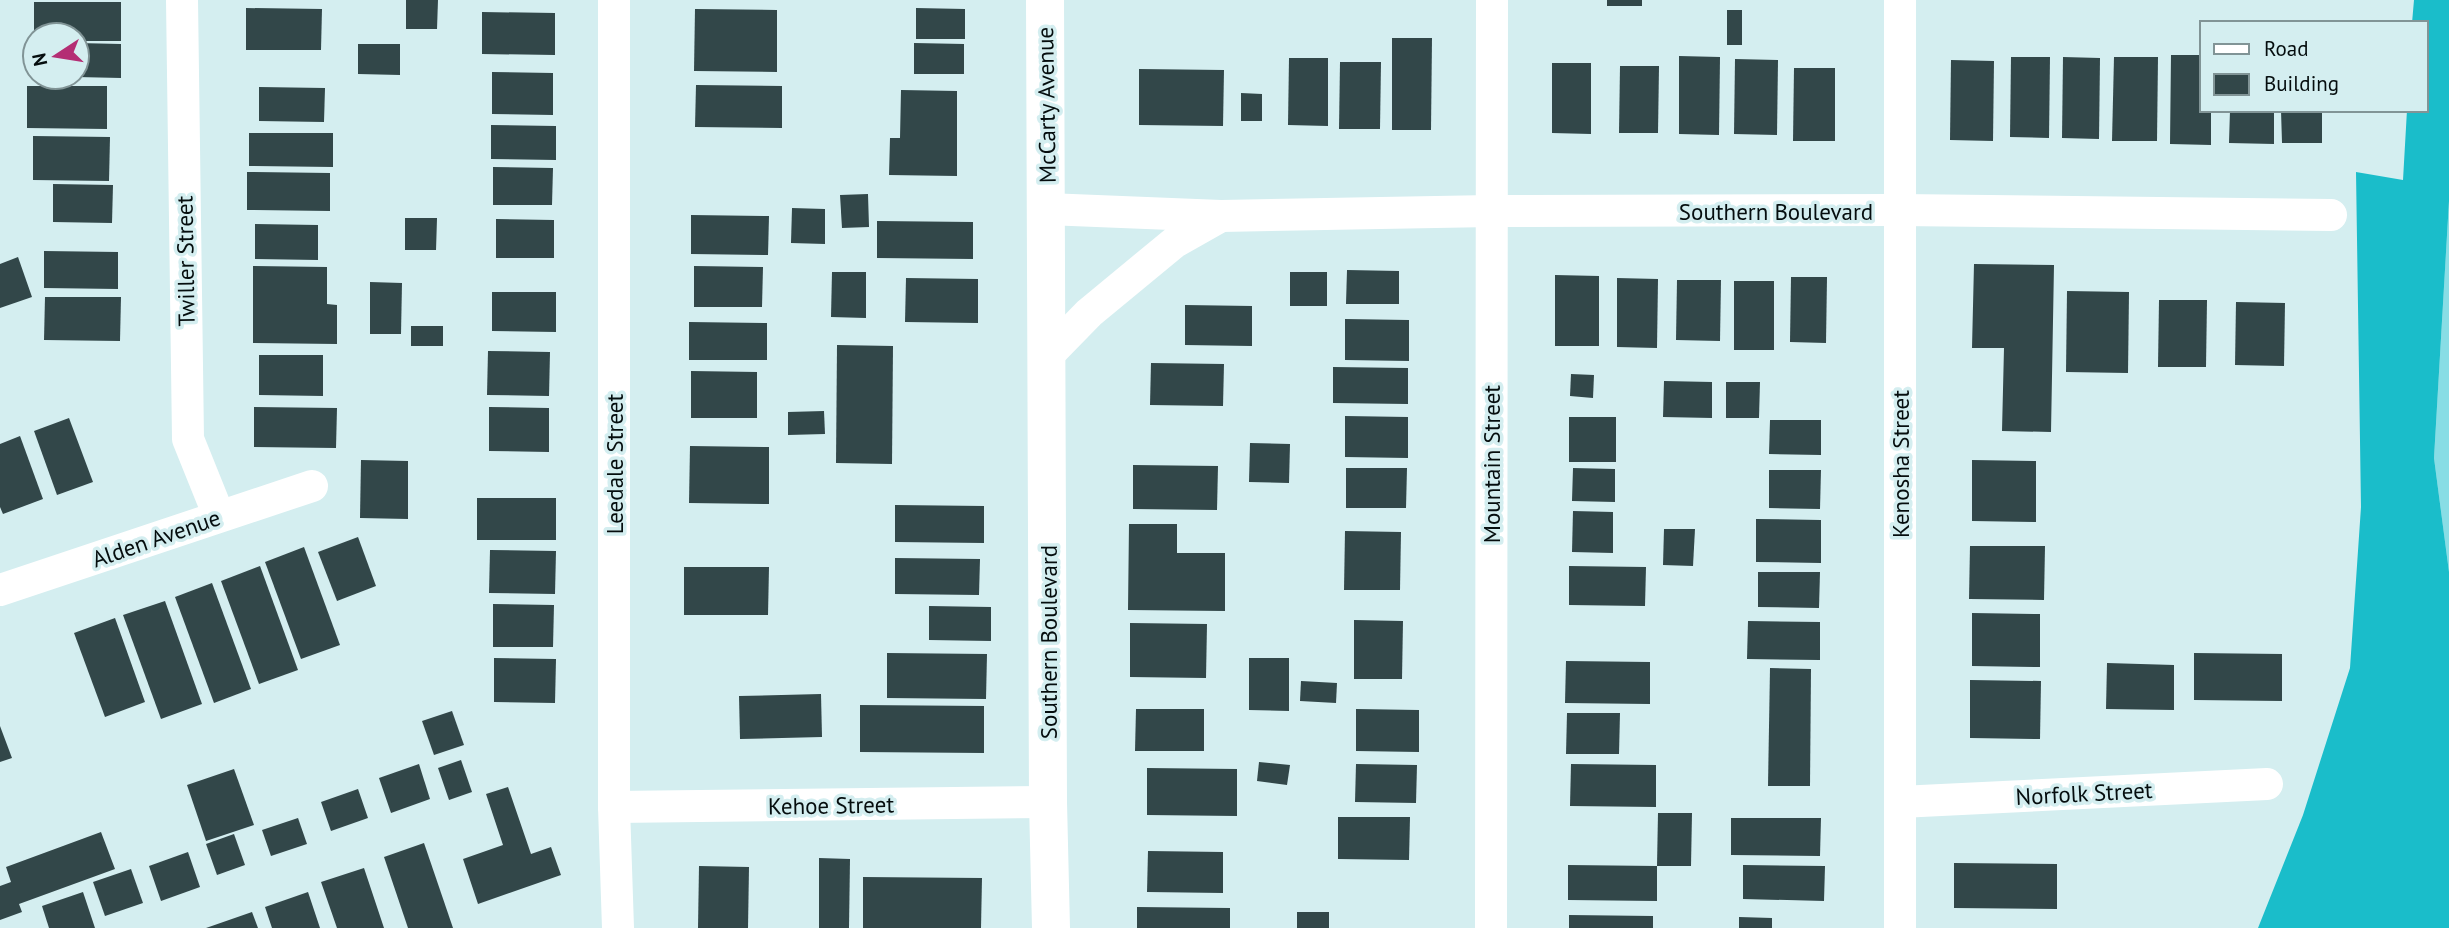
<svg xmlns="http://www.w3.org/2000/svg" width="2449" height="928" viewBox="0 0 2449 928" font-family="'PT Sans',sans-serif">
<style>
.green{fill:#88dde5}
.forest{fill:#1abdca}
.building{fill:#324749}
.lines{fill:none;stroke-linecap:round;stroke-linejoin:round}
.minor{stroke:#fff;stroke-width:32}
.primary{stroke:#fff;stroke-width:38}
.labels{text-anchor:middle;dominant-baseline:central;stroke-width:7;stroke-linejoin:round;paint-order:stroke}
.street-label{font-size:23px;fill:#050d0e;stroke:#d4eef0}
</style>
<rect width="100%" height="100%" fill="#d4eef0"/>
<path class="green" d="M2449,201V572L2434,458Z"/>
<path class="forest" d="M2414,0H2449V201L2434,458L2449,572V928H2258L2303,815L2350,668L2361,507L2356,172L2403,180L2407,110H2426V23H2412Z"/>
<g class="building">
<path d="M406,0H438L437,29H406Z"/>
<rect x="1607" y="0" width="35" height="6"/>
<path d="M34,2H121V41H77V35H34Z"/>
<path d="M246,8L322,9L321,50H246Z"/>
<path d="M916,8L965,9V39H916Z"/>
<path d="M695,9L777,10V72L694,71Z"/>
<rect x="1727" y="10" width="15" height="35"/>
<path d="M482,12L555,13V55L482,54Z"/>
<path d="M1392,38H1432L1431,130H1392Z"/>
<path d="M77,43L121,44V78L77,77Z"/>
<path d="M914,43L964,44V74H914Z"/>
<path d="M358,44H400V75L358,74Z"/>
<path d="M2171,55H2202V110H2211V145L2170,144Z"/>
<path d="M1679,56L1720,57L1719,135L1679,134Z"/>
<path d="M2011,57H2050L2049,138L2010,137Z"/>
<path d="M2063,57L2100,58L2099,139L2062,138Z"/>
<path d="M2114,57H2158L2157,141H2112Z"/>
<path d="M1289,58H1328V126L1288,125Z"/>
<path d="M1735,59L1778,60L1777,135L1734,134Z"/>
<path d="M1951,60L1994,61L1993,141L1950,140Z"/>
<path d="M1340,62H1381L1380,129H1339Z"/>
<path d="M1552,63H1591V134L1552,133Z"/>
<path d="M1620,66H1659L1658,133H1619Z"/>
<path d="M1794,68H1835V141H1793Z"/>
<path d="M1139,69L1224,70L1223,126L1139,125Z"/>
<path d="M492,72L553,73V115L492,114Z"/>
<path d="M696,85L782,86V128L695,127Z"/>
<path d="M27,86H107V129L27,128Z"/>
<path d="M259,87L325,88L324,122L259,121Z"/>
<path d="M901,90L957,91V176L889,175L890,138H900Z"/>
<path d="M1241,93L1262,94V121H1241Z"/>
<path d="M2230,110H2274V144L2229,143Z"/>
<path d="M2281,110H2322V143H2282Z"/>
<path d="M491,125L556,126V160L491,159Z"/>
<path d="M249,133H333V167L249,166Z"/>
<path d="M33,136L110,137L109,181L33,180Z"/>
<path d="M493,167L553,168L552,205H493Z"/>
<path d="M247,172L330,173V211L247,210Z"/>
<path d="M53,184L113,185L112,223L53,222Z"/>
<path d="M868,194L869,227L842,228L840,195Z"/>
<path d="M792,208L825,209V244L791,243Z"/>
<path d="M691,215L769,216L768,255L691,254Z"/>
<path d="M405,218H437L436,250H405Z"/>
<path d="M496,219L554,220V258H496Z"/>
<path d="M877,221L973,222V259L877,258Z"/>
<path d="M255,224L318,225V260L255,259Z"/>
<path d="M44,251L118,252V289L44,288Z"/>
<path d="M18,257L32,297L0,308V264Z"/>
<path d="M1974,264L2054,265L2051,432L2002,431L2004,348H1972Z"/>
<path d="M253,266L327,267V304L337,305V344L253,343Z"/>
<path d="M694,266L763,267L762,307H694Z"/>
<path d="M1347,270L1399,271V304H1346Z"/>
<path d="M832,272H866V318L831,317Z"/>
<rect x="1290" y="272" width="37" height="34"/>
<path d="M1555,275L1599,276V346H1555Z"/>
<path d="M1791,277H1827L1826,343L1790,342Z"/>
<path d="M906,278L978,279V323L905,322Z"/>
<path d="M1617,278L1658,279L1657,348L1617,347Z"/>
<path d="M1677,280H1721L1720,341L1676,340Z"/>
<rect x="1734" y="281" width="40" height="69"/>
<path d="M370,282L402,283L401,334H370Z"/>
<path d="M2067,291L2129,292L2128,373L2066,372Z"/>
<path d="M492,292H556V332L492,331Z"/>
<path d="M45,297H121L120,341L44,340Z"/>
<path d="M2159,300H2207L2206,367H2158Z"/>
<path d="M2236,302L2285,303L2284,366L2235,365Z"/>
<path d="M1185,305L1252,306V346L1185,345Z"/>
<path d="M1345,319L1409,320V361L1345,360Z"/>
<path d="M689,322L767,323V360H689Z"/>
<rect x="411" y="326" width="32" height="20"/>
<path d="M837,345L893,346L892,464L836,463Z"/>
<path d="M488,351L550,352L549,396L487,395Z"/>
<path d="M259,355H323V396L259,395Z"/>
<path d="M1151,363L1224,364L1223,406L1150,405Z"/>
<path d="M1333,367L1408,368V404L1333,403Z"/>
<path d="M691,371L757,372V418H691Z"/>
<path d="M1571,374L1594,375L1593,398L1570,396Z"/>
<path d="M1664,381L1712,382V418L1663,417Z"/>
<path d="M1726,382H1760L1759,418H1726Z"/>
<path d="M254,407L337,408L336,448L254,447Z"/>
<path d="M489,407L549,408V452L489,451Z"/>
<path d="M824,411L825,434L788,435V412Z"/>
<path d="M1345,416L1408,417V458L1345,457Z"/>
<rect x="1569" y="417" width="47" height="45"/>
<path d="M69,418L93,482L57,495L34,431Z"/>
<path d="M1770,420H1821V455L1769,454Z"/>
<path d="M20,436L43,499L3,514L0,507V444Z"/>
<path d="M1250,443L1290,444L1289,483L1249,482Z"/>
<path d="M690,446L769,447V504L689,503Z"/>
<path d="M361,460L408,461V519L360,518Z"/>
<path d="M1972,460L2036,461V522L1972,521Z"/>
<path d="M1133,465L1218,466L1217,510L1133,509Z"/>
<path d="M1346,468H1407L1406,508H1346Z"/>
<path d="M1573,468L1615,469V502L1572,501Z"/>
<path d="M1769,470H1821L1820,509L1769,508Z"/>
<rect x="477" y="498" width="79" height="42"/>
<path d="M895,505L984,506V543L895,542Z"/>
<path d="M1573,511L1613,512V553L1572,552Z"/>
<path d="M1756,519L1821,520V563L1756,562Z"/>
<path d="M1129,524H1177V553H1225V611L1128,610Z"/>
<path d="M1664,529H1695L1693,566L1663,565Z"/>
<path d="M1345,531L1401,532L1400,590H1344Z"/>
<path d="M358,537L376,586L337,601L318,552Z"/>
<path d="M1970,546H2045L2044,600L1969,599Z"/>
<path d="M304,547L340,645L301,659L265,562Z"/>
<path d="M490,550L556,551L555,594L489,593Z"/>
<path d="M895,558L980,559L979,595L895,594Z"/>
<path d="M260,566L298,670L259,684L221,581Z"/>
<path d="M1569,566L1646,567L1645,606L1569,605Z"/>
<path d="M684,567H769L768,615H684Z"/>
<path d="M1758,572H1820L1819,608L1758,607Z"/>
<path d="M212,583L251,689L214,703L175,597Z"/>
<path d="M165,601L202,704L161,719L123,615Z"/>
<path d="M493,604L554,605L553,647H493Z"/>
<path d="M929,606L991,607V641L929,640Z"/>
<path d="M1972,613L2040,614V667L1972,666Z"/>
<path d="M115,618L145,702L105,717L74,633Z"/>
<path d="M1354,620L1403,621L1402,679H1354Z"/>
<path d="M1748,621L1820,622V660L1747,659Z"/>
<path d="M1130,623L1207,624L1206,678L1130,677Z"/>
<path d="M887,653L987,654L986,699L887,698Z"/>
<path d="M2194,653L2282,654V701L2194,700Z"/>
<path d="M494,658L556,659L555,703L494,702Z"/>
<path d="M1249,658H1289V711L1249,710Z"/>
<path d="M1566,661L1650,662V704L1565,703Z"/>
<path d="M2107,663L2174,665V710L2106,709Z"/>
<path d="M1770,668L1811,669L1810,786H1768Z"/>
<path d="M1970,680L2041,681L2040,739L1970,738Z"/>
<path d="M1301,681L1337,683L1336,703L1300,701Z"/>
<path d="M821,694L822,737L740,739L739,696Z"/>
<path d="M860,705L984,706V753L860,752Z"/>
<path d="M1136,709H1204V751H1135Z"/>
<path d="M1356,709L1419,710V752L1356,751Z"/>
<path d="M452,711L464,745L434,755L422,721Z"/>
<path d="M1567,713H1620L1619,754H1566Z"/>
<path d="M0,726L12,758L0,762Z"/>
<path d="M461,760L472,792L449,800L438,768Z"/>
<path d="M1259,762L1290,765L1287,785L1257,781Z"/>
<path d="M419,764L430,799L391,813L379,778Z"/>
<path d="M1356,764L1417,765L1416,803L1355,802Z"/>
<path d="M1571,764L1656,765V807L1570,806Z"/>
<path d="M1147,768L1237,769V816L1147,815Z"/>
<path d="M234,769L254,825L206,841L187,785Z"/>
<path d="M508,787L531,854L551,847L561,875L478,904L463,859L503,845L486,794Z"/>
<path d="M358,789L368,818L331,831L321,802Z"/>
<path d="M1658,813H1692L1691,866H1657Z"/>
<path d="M1338,817H1410L1409,860L1338,859Z"/>
<path d="M298,818L307,844L271,856L262,830Z"/>
<path d="M1731,818H1821L1820,856L1731,855Z"/>
<path d="M101,832L115,869L19,904L22,912L0,920V886L11,882L6,867Z"/>
<path d="M234,834L245,865L217,875L206,844Z"/>
<path d="M424,843L453,928H408L384,857Z"/>
<path d="M1148,851L1223,852V893L1147,892Z"/>
<path d="M188,852L200,887L161,901L149,866Z"/>
<path d="M819,858L850,859L849,928H819Z"/>
<path d="M1954,863L2057,864V909L1954,908Z"/>
<path d="M1568,865L1657,866V901L1568,900Z"/>
<path d="M1743,865L1825,866L1824,901L1743,899Z"/>
<path d="M699,866L749,867L748,928H698Z"/>
<path d="M364,868L384,928H337L321,882Z"/>
<path d="M131,869L143,903L105,916L93,882Z"/>
<path d="M863,877L982,878L981,928H863Z"/>
<path d="M83,892L95,928H49L42,906Z"/>
<path d="M308,892L320,928H272L265,907Z"/>
<path d="M1137,907L1230,908V928H1137Z"/>
<path d="M252,912L258,928H206Z"/>
<rect x="1297" y="912" width="32" height="16"/>
<path d="M1569,915L1653,916V928H1569Z"/>
<path d="M1739,917L1772,918V928H1739Z"/>
</g>
<g class="lines">
<g class="minor">
<path d="M182,0L188,439L219,516"/>
<path d="M614,0V807L618,928"/>
<path d="M1900,0V928"/>
<path d="M1047,209L1221,216L1491,211L1900,210L2331,215"/>
<path d="M1047,356L1089,313L1175,242L1221,216"/>
<path d="M0,590L312,486"/>
<path d="M1900,802L2267,784"/>
<path d="M614,807L1048,802"/>
<path d="M1491,928L1492,0"/>
</g>
<path class="primary" d="M1045,0L1048,802L1051,928"/>
</g>
<g class="labels">
<g class="street-label">
<text transform="translate(1046 105) rotate(-91)">McCarty Avenue</text>
<text x="1776" y="211">Southern Boulevard</text>
<text transform="translate(185 261) rotate(-91)">Twiller Street</text>
<text transform="translate(614 464) rotate(-90)">Leedale Street</text>
<text transform="translate(1491 464) rotate(-90)">Mountain Street</text>
<text transform="translate(1900 464) rotate(-90)">Kenosha Street</text>
<text transform="translate(156 538) rotate(-19)">Alden Avenue</text>
<text transform="translate(1048 642) rotate(-90)">Southern Boulevard</text>
<text transform="translate(2084 793) rotate(-3)">Norfolk Street</text>
<text transform="translate(831 805) rotate(-1)">Kehoe Street</text>
</g>
</g>
<rect x="2200" y="21" width="228" height="91" fill="#d4eef0" stroke="#819496" stroke-width="2"/>
<rect x="2214" y="44" width="35" height="10" fill="#ffffff" stroke="#819496" stroke-width="2"/>
<text x="2264" y="56" font-size="21" fill="#050d0e">Road</text>
<rect x="2214" y="74" width="35" height="21" fill="#324749" stroke="#819496" stroke-width="2"/>
<text x="2264" y="91" font-size="21" fill="#050d0e">Building</text>
<g transform="translate(56 56) rotate(258)"><circle r="33" fill="#d4eef0" stroke="#819496" stroke-width="2"/>
<path d="M0-5L12 26L0 18L-12 26Z" fill="#b42e74"/>
<text y="-10" font-size="19" font-weight="bold" text-anchor="middle" fill="#050d0e">N</text>
</g>
</svg>
